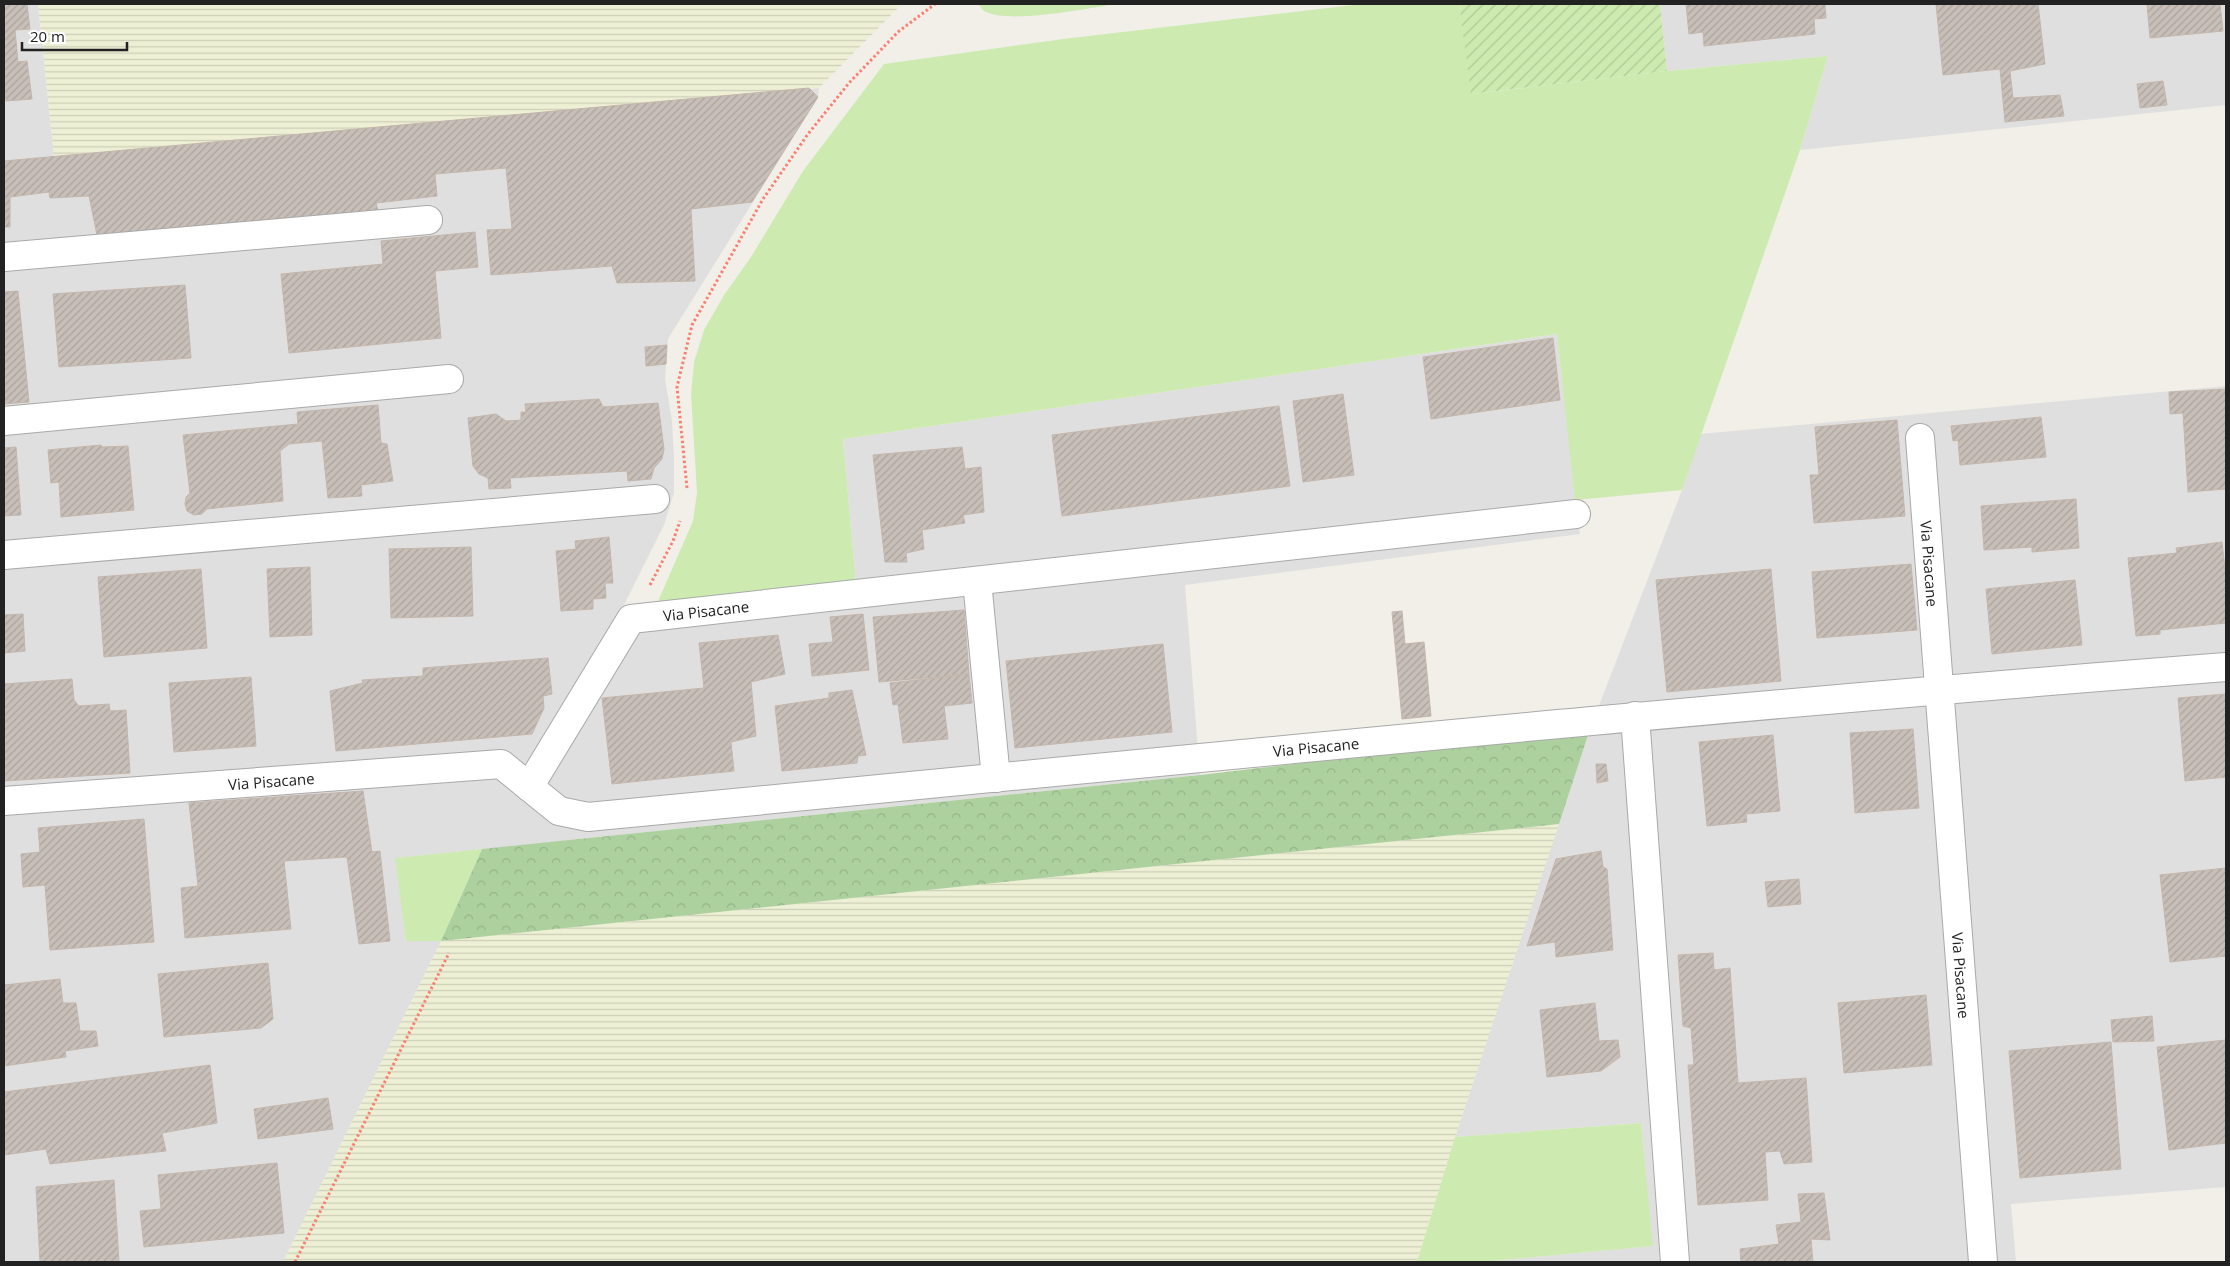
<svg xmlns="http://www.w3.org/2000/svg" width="2230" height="1266" viewBox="0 0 2230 1266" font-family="'Open Sans',sans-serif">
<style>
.residential{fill:#e0dfdf}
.farmland{fill:url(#farmland-rules)}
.grass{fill:#cdebb0}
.forest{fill:url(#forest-crowns)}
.garden{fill:url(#garden-furrows)}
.building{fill:url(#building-hatch);stroke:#c4b6ab}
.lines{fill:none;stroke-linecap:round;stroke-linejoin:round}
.minor-casing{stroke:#a9a9a9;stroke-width:30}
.path{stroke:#fa8072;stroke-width:3;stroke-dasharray:2.5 2.5;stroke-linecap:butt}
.minor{stroke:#fff;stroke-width:28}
.labels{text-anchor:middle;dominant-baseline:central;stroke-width:4;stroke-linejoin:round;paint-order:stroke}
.street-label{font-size:15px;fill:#222;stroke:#fff}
</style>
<defs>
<pattern id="farmland-rules" width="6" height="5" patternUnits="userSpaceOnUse" patternTransform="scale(1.25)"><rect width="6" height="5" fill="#eef0d5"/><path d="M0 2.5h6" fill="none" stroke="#ccceb7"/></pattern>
<pattern id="forest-crowns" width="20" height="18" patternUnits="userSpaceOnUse" patternTransform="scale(1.25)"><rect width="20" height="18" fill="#add19e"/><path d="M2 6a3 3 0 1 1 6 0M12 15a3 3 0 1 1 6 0" fill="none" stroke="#95b388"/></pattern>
<pattern id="garden-furrows" width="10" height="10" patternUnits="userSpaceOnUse" patternTransform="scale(1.25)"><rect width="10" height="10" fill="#cdebb0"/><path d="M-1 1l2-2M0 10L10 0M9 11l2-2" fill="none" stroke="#b0c997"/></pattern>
<pattern id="building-hatch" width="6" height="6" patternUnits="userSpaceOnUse" patternTransform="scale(1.25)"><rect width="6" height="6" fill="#c7bfb8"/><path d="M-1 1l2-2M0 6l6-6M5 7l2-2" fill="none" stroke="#aba49e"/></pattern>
</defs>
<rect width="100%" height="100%" fill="#f2efe9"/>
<g class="residential">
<path d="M4,4H38L54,156L819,88L818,97L668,339L665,379L672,421L674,459V493L664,525L622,609L856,584L843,439L1557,334L1580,534L1185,585L1200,775L396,858L406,941H441L283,1262H4Z"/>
<path d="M1660,4H2226V105L1800,150L1828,56L1667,71Z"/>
<path d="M2226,386V1187L2011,1204L2016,1262H1481L1652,1246L1641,1123L1455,1137L1590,729L1682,490L1700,434Z"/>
</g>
<g class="farmland">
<path d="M38,4H902L819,88L54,156Z"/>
<path d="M1559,824L1455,1137L1417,1262H283L441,941Z"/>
</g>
<g class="grass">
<path d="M978,4H1117C1088,8 1011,24 986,12C983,11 981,7 978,4Z"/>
<path d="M1362,4H1459L1472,94L1667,71L1828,56L1800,150L1682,490L1575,500L1557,334L843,439L856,584L656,606L693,521L697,493L691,394L694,362L704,330L724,295L751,257L803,171L884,64L1063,39Z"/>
<path d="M482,849L441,941H406L395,858Z"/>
<path d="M1641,1123L1653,1246L1481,1262H1417L1455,1137Z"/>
</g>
<path class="forest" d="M1590,729L1559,824L441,941L482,849L1200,775Z"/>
<path class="garden" d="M1459,4H1660L1667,71L1471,94Z"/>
<g class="building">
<path d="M4,4H27L30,29L15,30L18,62L27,61L32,99L6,101L4,84Z"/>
<path d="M1686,4H1825L1826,18L1814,19L1815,34L1704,46L1703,32L1689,34Z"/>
<path d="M1936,4H2038L2045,64L2010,71L2013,98L2060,95L2064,116L2005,122L2000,69L1943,75Z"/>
<path d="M2147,4H2220L2223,31L2150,38Z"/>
<path d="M2163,81L2167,105L2140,108L2137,84Z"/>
<path d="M809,88L818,97L752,202L691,209L695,281L617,283L612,266L491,275L487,230L512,229L506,168L435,174L437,196L376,203L378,211L97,235L89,196L50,198L49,192L10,197V227H4V161Z"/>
<path d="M475,232L478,267L435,271L441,338L289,353L281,274L383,264L381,241Z"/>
<path d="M185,285L191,358L59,367L53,294Z"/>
<path d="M18,291L29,402L4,404V292Z"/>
<path d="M1553,338L1560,400L1431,419L1423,357Z"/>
<path d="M667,345L666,364L646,366L645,347Z"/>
<path d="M2226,389V489L2188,492L2183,413L2170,414L2169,392Z"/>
<path d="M1343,394L1354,475L1303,482L1293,401Z"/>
<path d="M599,399L603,407L658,403L664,449L662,459L654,468L651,479L628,481L627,471L510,478L511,488L489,489L488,478L479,474L473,466L468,418L496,414L506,421L521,420V412H526L525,404Z"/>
<path d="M378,405L381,443L387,444L393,481L361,485L362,496L328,498L322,441L289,444L280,451L283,501L207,509L202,514L194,515L187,511L185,504L186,497L190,493L183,435L298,424L297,412Z"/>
<path d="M1279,406L1290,486L1062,516L1052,435Z"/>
<path d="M2041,417L2046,457L1960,465L1958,440L1953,441L1951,426Z"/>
<path d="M1897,420L1905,516L1814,523L1810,475H1819L1815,427Z"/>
<path d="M101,445L102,447L128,446L134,510L61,517L59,482L51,483L48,450Z"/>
<path d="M16,447L21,515L4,516V448Z"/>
<path d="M962,447L965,469L981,467L984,512L963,515L965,523L922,530L924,549L906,553L907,562H885L873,455Z"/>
<path d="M2076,499L2079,548L2032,552V547L1984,550L1981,506Z"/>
<path d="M609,537L613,583H605L606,598L593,599V609L561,611L556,551L576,549L575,541Z"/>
<path d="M2222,542L2226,578V623L2160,630V634L2136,636L2128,558L2177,553L2176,548Z"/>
<path d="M471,547L473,616L391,618L389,549Z"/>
<path d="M1911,564L1917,630L1817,638L1812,572Z"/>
<path d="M310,567L312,635L270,637L267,569Z"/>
<path d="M201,569L207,648L104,657L98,577Z"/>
<path d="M1771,569L1781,681L1667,692L1656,580Z"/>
<path d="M2075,580L2082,645L1992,654L1986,589Z"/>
<path d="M964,610L969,674L879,682L873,617Z"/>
<path d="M1402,611L1405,644L1424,642L1431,716L1402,719L1392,612Z"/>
<path d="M23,614L25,651L4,653V615Z"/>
<path d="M863,614L869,670L812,676L809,644L833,642L830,617Z"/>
<path d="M778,635L785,674L751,682L756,736L731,742L734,771L612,784L602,698L704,688L699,643Z"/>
<path d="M1163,644L1172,732L1015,748L1006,661Z"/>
<path d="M548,658L552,694L543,696L544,708L532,734L336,751L330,691L363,683L362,680L423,676V668Z"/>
<path d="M969,674L972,703L944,706L948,739L903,743L898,704L893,705L890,683Z"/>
<path d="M251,677L256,746L174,752L169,683Z"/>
<path d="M72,679L74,700L79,706L109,704L110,711L126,710L130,773L4,781V684Z"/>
<path d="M852,690L866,755L858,756L857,763L782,771L775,706L829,698V693Z"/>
<path d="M2226,694V777L2185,781L2178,698Z"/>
<path d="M1913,729L1919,808L1855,813L1850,733Z"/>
<path d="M1773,735L1780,811L1746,814L1747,822L1707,826L1699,742Z"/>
<path d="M1596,764H1606L1608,781L1597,783Z"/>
<path d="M363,791L372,852L380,851L390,941L359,944L347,857L284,861L291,929L185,938L181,888L198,886L189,803Z"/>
<path d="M144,819L154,942L50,950L45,885L23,887L21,854L40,852L38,828Z"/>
<path d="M1601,851L1603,867L1607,869L1613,950L1556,957L1555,942L1527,946L1556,859Z"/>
<path d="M2226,868V956L2170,962L2160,875Z"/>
<path d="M1799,879L1801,904L1768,907L1765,882Z"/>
<path d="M1713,953L1714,970L1730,968L1738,1083L1806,1078L1812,1162L1784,1164L1780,1151L1765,1152L1768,1200L1698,1205L1688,1065H1694L1691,1028L1683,1026L1678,955Z"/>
<path d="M268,963L273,1019L261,1028L164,1037L158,974Z"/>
<path d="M60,979L63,1003H76L80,1031H96L98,1046L65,1051L66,1057L4,1066V985Z"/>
<path d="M1926,995L1932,1065L1844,1073L1838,1003Z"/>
<path d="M1595,1003L1599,1041L1618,1040L1620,1057L1601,1071L1547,1077L1540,1010Z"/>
<path d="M2152,1016L2154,1041L2113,1042L2111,1020Z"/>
<path d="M2226,1040V1143L2169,1150L2157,1047Z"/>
<path d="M2111,1042L2121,1169L2020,1178L2009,1051Z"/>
<path d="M210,1065L217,1123L162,1133L166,1151L50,1164L46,1149L4,1155V1092Z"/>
<path d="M328,1098L333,1129L258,1139L254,1109Z"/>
<path d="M277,1163L284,1233L144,1247L140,1211L161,1209L158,1175Z"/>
<path d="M114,1180L119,1262H40L36,1187Z"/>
<path d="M1824,1193L1830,1240L1811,1239L1813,1262H1741L1740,1249L1779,1244L1776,1225L1801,1222L1798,1194Z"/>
</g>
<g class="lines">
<defs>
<g id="minor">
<path d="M4,257L428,220"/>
<path d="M4,421L449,379"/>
<path id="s1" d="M1920,438L1983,1262"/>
<path d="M4,555L655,499"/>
<path d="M977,581L996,778"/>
<path d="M1635,716L1675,1262"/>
<path id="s2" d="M529,787L631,619L1576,514"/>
<path id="s3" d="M4,801L501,764L559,811L588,817C1134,765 1680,709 2226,667"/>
</g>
</defs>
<use href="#minor" class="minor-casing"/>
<g class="path">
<path d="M687,488L677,387L692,325L763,199L808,134L849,83L898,32L935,4"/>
<path d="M650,585L673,541L680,521"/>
<path d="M295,1262L449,953"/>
</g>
<use href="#minor" class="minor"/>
</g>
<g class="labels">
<g class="street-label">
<text stroke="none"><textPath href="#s1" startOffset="126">Via Pisacane</textPath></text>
<text stroke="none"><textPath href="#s2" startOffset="272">Via Pisacane</textPath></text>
<text stroke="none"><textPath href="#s3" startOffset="1334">Via Pisacane</textPath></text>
<text stroke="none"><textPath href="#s3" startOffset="268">Via Pisacane</textPath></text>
<text stroke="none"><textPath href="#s1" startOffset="539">Via Pisacane</textPath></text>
</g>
</g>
<rect width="2230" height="1266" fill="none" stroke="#222222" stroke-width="10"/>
<path d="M22 42v8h105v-8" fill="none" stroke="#222222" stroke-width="2.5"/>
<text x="30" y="42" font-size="15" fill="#222222" stroke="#ffffff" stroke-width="4" paint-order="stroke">20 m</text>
</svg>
